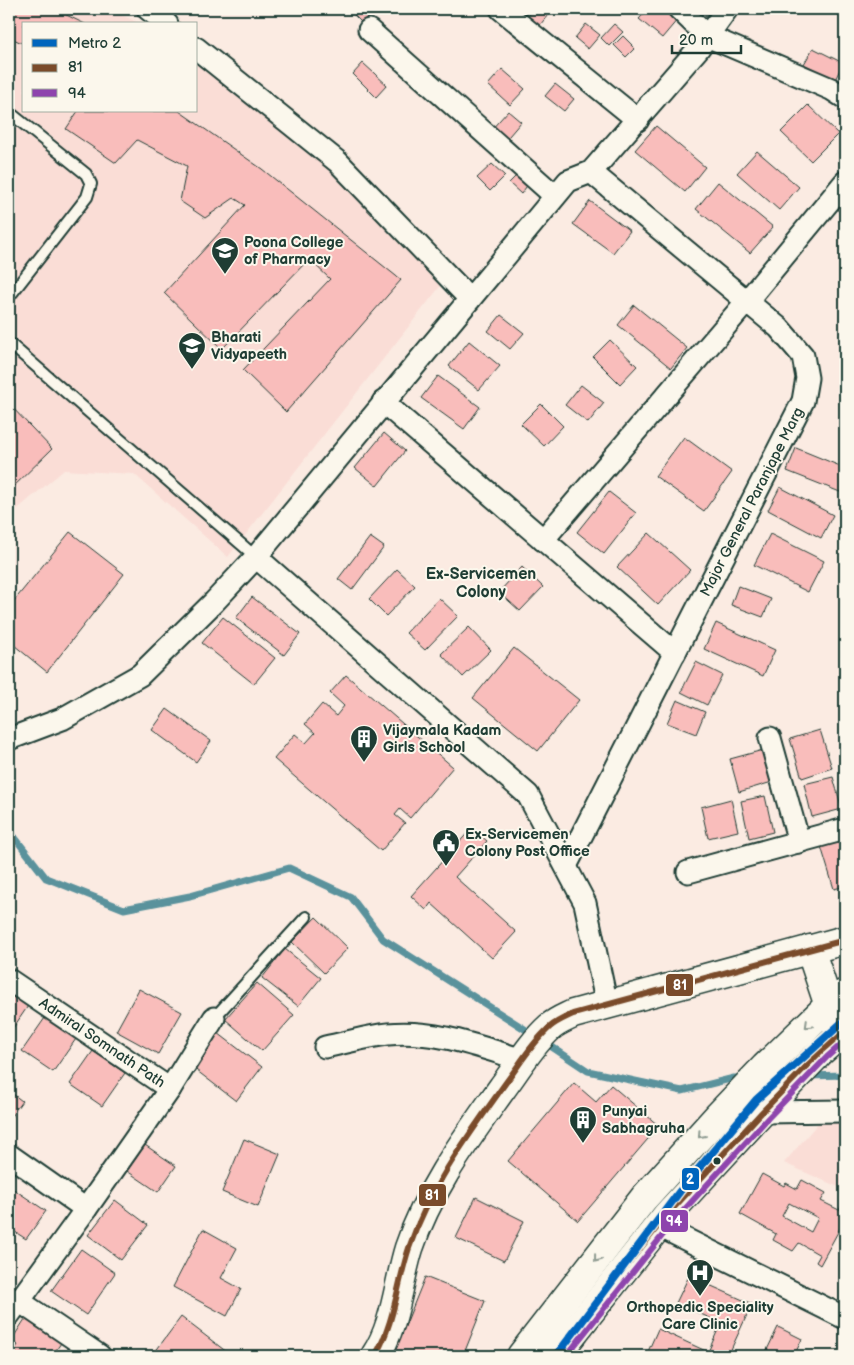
<svg xmlns="http://www.w3.org/2000/svg" width="854" height="1365" viewBox="0 0 854 1365" font-family="'Balsamiq Sans',sans-serif">
<style>
.built{fill:#faddd6}
.lines{fill:none;stroke-linecap:round;stroke-linejoin:round}
.stream{stroke:#5a929c;stroke-width:7}
.building{fill:#f9bdbb;stroke:#1f3d34;fill-rule:evenodd}
.lane-casing{stroke:#1f3d34;stroke-width:14}
.street-casing{stroke:#1f3d34;stroke-width:25}
.primary-casing{stroke:#1f3d34;stroke-width:31}
.lane{stroke:#fbf7ec;stroke-width:10}
.street{stroke:#fbf7ec;stroke-width:21}
.primary{stroke:#fbf7ec;stroke-width:28}
.bus-1-casing{stroke:#fbf7ec;stroke-width:10}
.bus-2-casing{stroke:#fbf7ec;stroke-width:10}
.bus-1{stroke:#7a4b2a;stroke-width:6}
.bus-2{stroke:#8e44ad;stroke-width:6}
.metro-1-casing{stroke:#fbf7ec;stroke-width:11}
.metro-1{stroke:#0065bd;stroke-width:8}
.oneway{stroke:#8d9a90}
.bus-dot{fill:#1f3d34;stroke:#fbf7ec;stroke-width:2}
.labels{text-anchor:middle;dominant-baseline:central;stroke-width:4;stroke-linejoin:round;paint-order:stroke}
.poi-label{font-size:15px;font-weight:bold;fill:#1f3d34;stroke:#fbf7ec;text-anchor:start}
.street-label{font-size:15px;fill:#1f3d34;stroke:#fbf7ec}
.neighbourhood-label{font-size:16px;font-weight:bold;fill:#1f3d34;stroke:#fbf7ec}
.line-badge{stroke:#fbf7ec;stroke-width:2}
.badge-label{font-size:14px;text-anchor:middle;font-weight:bold;fill:#fff}
</style>
<rect width="100%" height="100%" fill="#fbebe2"/>
<filter id="ink" filterUnits="userSpaceOnUse"><feTurbulence type="fractalNoise" baseFrequency=".02" numOctaves="2"/><feDisplacementMap in="SourceGraphic" scale="10" xChannelSelector="R" yChannelSelector="G"/><feConvolveMatrix kernelMatrix="1 2 1 2 8 2 1 2 1" color-interpolation-filters="sRGB"/></filter>
<g filter="url(#ink)">
<g class="built">
<path d="M9,9H109L141,24H24V111H196V60L453,270L228,557L134,474L64,470L9,516Z"/>
<path d="M845,1121V1190L784,1163L819,1122Z"/>
</g>
<g class="lines">
<g class="stream">
<path d="M9,830L46,878L124,909L190,896L289,868L351,897L383,939L534,1035"/>
<path d="M543,1041L588,1071L682,1091L734,1078H744"/>
<path d="M808,1076L845,1075"/>
</g>
</g>
<g class="building">
<path d="M9,9H54L85,24H24V44L9,37Z"/>
<path d="M350,9H375L362,23L349,10Z"/>
<path d="M534,9H540L548,15L536,30L524,21Z"/>
<path d="M648,9H666L678,19L662,38L639,19Z"/>
<path d="M586,24L600,35L588,49L575,38Z"/>
<path d="M614,24L623,32L609,46L601,38Z"/>
<path d="M623,36L635,48L626,57L614,45Z"/>
<path d="M813,48L843,63L835,80L804,64Z"/>
<path d="M363,63L387,85L376,97L353,74Z"/>
<path d="M502,69L525,89L510,105L488,85Z"/>
<path d="M555,84L574,99L564,111L545,96Z"/>
<path d="M808,105L838,134L811,161L781,132Z"/>
<path d="M78,111H179L262,169L401,280L286,412L243,370L330,279L309,259L222,349L164,293L245,205L234,198L205,218L180,201L187,166L137,140L116,163L66,129Z"/>
<path d="M508,111L521,122L503,143L490,131Z"/>
<path d="M656,126L705,167L685,192L635,150Z"/>
<path d="M757,151L799,187L779,210L737,173Z"/>
<path d="M492,164L505,176L490,191L477,178Z"/>
<path d="M519,173L529,183L521,194L509,183Z"/>
<path d="M718,182L773,227L750,253L696,209Z"/>
<path d="M590,201L630,231L613,253L573,224Z"/>
<path d="M634,305L687,348L671,368L618,325Z"/>
<path d="M501,315L524,333L510,349L488,331Z"/>
<path d="M610,340L637,366L620,384L593,357Z"/>
<path d="M469,341L500,366L479,390L449,366Z"/>
<path d="M438,376L480,407L464,429L421,398Z"/>
<path d="M581,385L604,403L588,423L565,405Z"/>
<path d="M9,404L52,449L9,491Z"/>
<path d="M541,404L563,426L544,446L521,424Z"/>
<path d="M384,433L405,451L377,486L355,468Z"/>
<path d="M684,437L732,472L704,511L655,476Z"/>
<path d="M796,448L845,468V494L787,471Z"/>
<path d="M780,487L833,515L821,538L768,510Z"/>
<path d="M609,492L636,513L604,554L577,532Z"/>
<path d="M70,532L124,574L47,672L9,641V607Z"/>
<path d="M649,533L690,570L658,605L617,567Z"/>
<path d="M770,534L824,561L808,592L754,565Z"/>
<path d="M370,537L384,547L352,590L338,579Z"/>
<path d="M522,567L543,587L520,611L499,592Z"/>
<path d="M397,569L415,586L386,616L369,599Z"/>
<path d="M738,586L771,599L763,617L731,605Z"/>
<path d="M252,597L300,634L284,655L236,618Z"/>
<path d="M439,598L458,616L425,650L406,633Z"/>
<path d="M223,617L275,658L254,684L202,643Z"/>
<path d="M716,623L775,650L763,676L704,649Z"/>
<path d="M469,627L491,650L463,677L441,654Z"/>
<path d="M514,648L579,700L538,751L473,698Z"/>
<path d="M696,662L722,675L707,705L681,692Z"/>
<path d="M346,675L453,767L410,818L400,809L395,815L405,823L381,851L274,759L295,734L306,743L315,733L305,724L322,704L336,716L344,706L330,693Z"/>
<path d="M677,700L705,712L696,734L667,723Z"/>
<path d="M167,709L211,741L196,762L152,730Z"/>
<path d="M820,730L832,768L802,778L790,739Z"/>
<path d="M763,750L772,782L739,792L730,759Z"/>
<path d="M833,777L842,809L812,817L804,784Z"/>
<path d="M765,796L773,832L749,838L741,801Z"/>
<path d="M731,799L738,831L708,838L701,807Z"/>
<path d="M472,828L487,841L455,877L516,932L492,958L431,903L426,910L411,896Z"/>
<path d="M845,835V886L834,889L820,843Z"/>
<path d="M316,917L348,948L324,973L292,942Z"/>
<path d="M285,949L321,978L298,1006L262,978Z"/>
<path d="M257,983L294,1015L262,1051L225,1019Z"/>
<path d="M9,989L30,1003L9,1034Z"/>
<path d="M139,989L182,1012L158,1054L116,1031Z"/>
<path d="M47,1015L78,1036L53,1072L22,1051Z"/>
<path d="M218,1033L262,1067L236,1101L192,1067Z"/>
<path d="M93,1051L125,1073L102,1106L70,1084Z"/>
<path d="M574,1083L596,1102L611,1085L659,1126L578,1221L508,1161Z"/>
<path d="M9,1091L22,1101L9,1119Z"/>
<path d="M244,1139L280,1154L258,1207L222,1192Z"/>
<path d="M145,1145L176,1166L158,1192L127,1171Z"/>
<path d="M762,1174L784,1186L786,1183L797,1189L802,1180L826,1193L821,1201L839,1210L843,1203L845,1204V1219L820,1265L816,1262L820,1255L799,1243L793,1251L773,1240L776,1234L740,1214ZM789,1203L818,1218L811,1232L782,1216Z"/>
<path d="M9,1186L46,1211L26,1239L9,1228L14,1218L9,1214Z"/>
<path d="M476,1197L524,1221L504,1261L456,1238Z"/>
<path d="M115,1200L148,1225L121,1260L88,1235Z"/>
<path d="M203,1229L237,1248L221,1278L241,1289L227,1316L173,1287Z"/>
<path d="M81,1249L115,1273L86,1315L51,1291Z"/>
<path d="M689,1276L752,1304L728,1356H646L658,1329L708,1352L721,1323L676,1303Z"/>
<path d="M425,1277L485,1301L463,1356H393Z"/>
<path d="M181,1317L232,1356H152Z"/>
<path d="M25,1319L61,1343L52,1356H10L18,1345L11,1341Z"/>
<path d="M778,1327L802,1339L794,1356H796H770L765,1354Z"/>
</g>
<g class="lines">
<defs>
<g id="lane">
<path d="M9,112L86,174L91,184L87,197L9,297"/>
<path d="M9,343L256,557"/>
<path d="M214,1018L306,917"/>
</g>
<g id="street">
<path d="M148,9L167,24"/>
<path d="M501,9L638,120"/>
<path d="M679,9L707,36L831,89L845,98"/>
<path d="M369,30L555,196"/>
<path d="M196,48L338,162L470,299"/>
<path d="M383,402L675,653"/>
<path d="M543,540L747,301L845,182"/>
<path d="M256,557L528,795L585,903L607,1005"/>
<path d="M770,738L799,842"/>
<path d="M9,739L62,719L140,675L214,602L256,557L568,181L591,172L698,49L727,9"/>
<path d="M566,866L803,401L807,378L803,356L779,328L591,172"/>
<path d="M688,872L845,829"/>
<path d="M9,980L170,1089"/>
<path d="M325,1047C346,1043 367,1036 388,1034C434,1029 480,1047 523,1060"/>
<path d="M762,1112L845,1111"/>
<path d="M9,1155L86,1209L9,1315"/>
<path d="M86,1209L170,1089L214,1018"/>
<path d="M659,1226L845,1318"/>
<path d="M19,1301L100,1356"/>
</g>
<g id="primary">
<path d="M810,949L834,1021"/>
<path d="M375,1356C396,1325 398,1283 409,1248C429,1188 467,1138 503,1087C518,1067 531,1044 550,1027C557,1021 565,1018 573,1014L845,940"/>
<path d="M521,1356L644,1198L719,1115L765,1067L829,1005L845,993"/>
<path d="M555,1356L667,1215L762,1112L821,1051L845,1030"/>
</g>
</defs>
<use href="#lane" class="lane-casing"/>
<use href="#street" class="street-casing"/>
<use href="#primary" class="primary-casing"/>
<use href="#lane" class="lane"/>
<use href="#street" class="street"/>
<use href="#primary" class="primary"/>
<defs>
<g id="bus-1">
<path d="M375,1356C395,1322 397,1284 409,1248C430,1186 470,1133 507,1081C521,1062 533,1042 550,1027C557,1021 565,1018 573,1014L845,940"/>
<path d="M555,1356L667,1215L762,1112L821,1051L845,1030"/>
</g>
<path id="bus-2" d="M566,1356L674,1221L768,1118L827,1057L845,1041"/>
</defs>
<use href="#bus-1" class="bus-1-casing"/>
<use href="#bus-2" class="bus-2-casing"/>
<use href="#bus-1" class="bus-1"/>
<use href="#bus-2" class="bus-2"/>
<defs>
<path id="metro-1" d="M556,1356L680,1191L756,1100L845,1020"/>
</defs>
<use href="#metro-1" class="metro-1-casing"/>
<use href="#metro-1" class="metro-1"/>
</g>
<defs><path id="oneway-chevron" d="M-2-3.5L2.5 0L-2 3.5" fill="none" stroke-width="1.6" stroke-linecap="round" stroke-linejoin="round" transform="scale(1.25)"/></defs>
<g class="oneway">
<use href="#oneway-chevron" transform="translate(808 1025) rotate(136)"/>
<use href="#oneway-chevron" transform="translate(701 1135) rotate(132)"/>
<use href="#oneway-chevron" transform="translate(597 1259) rotate(128)"/>
</g>
</g>
<defs>
<symbol id="university-pin" viewBox="-11 -11 22 30"><path d="M0 17L-7.5 6A9.5 9.5 0 1 1 7.5 6Z" fill="#1f3d34" stroke="#fbf7ec"/><path d="M0-5L7-2L0 1L-7-2ZM-4 1L0 2.5L4 1V4Q0 6-4 4Z" fill="#fff"/></symbol>
<symbol id="building-pin" viewBox="-11 -11 22 30"><path d="M0 17L-7.5 6A9.5 9.5 0 1 1 7.5 6Z" fill="#1f3d34" stroke="#fbf7ec"/><path d="M-4-6H4V6H1V3H-1V6H-4ZM-2.5-4.3h1.7v1.8h-1.7ZM.8-4.3h1.7v1.8H.8ZM-2.5-1h1.7V.8h-1.7ZM.8-1h1.7V.8H.8Z" fill="#fff"/></symbol>
<symbol id="civic-pin" viewBox="-11 -11 22 30"><path d="M0 17L-7.5 6A9.5 9.5 0 1 1 7.5 6Z" fill="#1f3d34" stroke="#fbf7ec"/><path d="M-.6-6.5H3V-4.5H.6V-3L4-1V1h2V6H-6V1h2V-1L-.6-3ZM-1.2 2.5V6h2.4V2.5Z" fill="#fff"/></symbol>
<symbol id="hospital-pin" viewBox="-11 -11 22 30"><path d="M0 17L-7.5 6A9.5 9.5 0 1 1 7.5 6Z" fill="#1f3d34" stroke="#fbf7ec"/><path d="M-5-5h3v3.5h4V-5h3V5h-3V1.5h-4V5h-3Z" fill="#fff"/></symbol>
</defs>
<g fill-rule="evenodd">
<use href="#university-pin" x="209" y="235" width="32" height="43"/>
<use href="#university-pin" x="176" y="330" width="32" height="43"/>
<use href="#building-pin" x="348" y="723" width="32" height="43"/>
<use href="#civic-pin" x="430" y="827" width="32" height="43"/>
<use href="#building-pin" x="567" y="1104" width="32" height="43"/>
<use href="#hospital-pin" x="684" y="1257" width="32" height="43"/>
</g>
<circle class="bus-dot" cx="717" cy="1161" r="4.5"/>
<g class="labels">
<g class="poi-label">
<text x="244" y="242">Poona College<tspan x="244" dy="17">of Pharmacy</tspan></text>
<text x="211" y="337">Bharati<tspan x="211" dy="17">Vidyapeeth</tspan></text>
<text x="383" y="730">Vijaymala Kadam<tspan x="383" dy="17">Girls School</tspan></text>
<text x="465" y="834">Ex-Servicemen<tspan x="465" dy="17">Colony Post Office</tspan></text>
<text x="602" y="1111">Punyai<tspan x="602" dy="17">Sabhagruha</tspan></text>
<text x="700" y="1307" text-anchor="middle">Orthopedic Speciality<tspan x="700" dy="17">Care Clinic</tspan></text>
</g>
<g class="street-label">
<text transform="translate(752 502) rotate(-63)">Major General Paranjape Marg</text>
<text transform="translate(102 1043) rotate(34)">Admiral Somnath Path</text>
</g>
<g class="neighbourhood-label">
<text x="481" y="574">Ex-Servicemen<tspan x="481" dy="18">Colony</tspan></text>
</g>
</g>
<g class="line-badge">
<rect x="665" y="973" width="29" height="24" rx="5" fill="#7a4b2a"/>
<rect x="681" y="1167" width="19" height="24" rx="5" fill="#0065bd"/>
<rect x="418" y="1183" width="29" height="24" rx="5" fill="#7a4b2a"/>
<rect x="660" y="1209" width="29" height="24" rx="5" fill="#8e44ad"/>
</g>
<g class="badge-label">
<text x="680" y="990">81</text>
<text x="690" y="1184">2</text>
<text x="432" y="1200">81</text>
<text x="674" y="1226">94</text>
</g>
<rect width="854" height="1365" fill="none" stroke="#fbf7ec" stroke-width="30"/>
<rect x="15" y="15" width="824" height="1335" fill="none" stroke="#1f3d34" stroke-width="2" filter="url(#ink)"/>
<rect x="22" y="22" width="175" height="90" fill="#fbf7ec" stroke="#a3ada2"/>
<rect x="32" y="39" width="25" height="8" fill="#0065bd" stroke="#a3ada2"/>
<text x="68" y="48" font-size="15" fill="#1f3d34">Metro 2</text>
<rect x="32" y="64" width="25" height="8" fill="#7a4b2a" stroke="#a3ada2"/>
<text x="68" y="72" font-size="15" fill="#1f3d34">81</text>
<rect x="32" y="89" width="25" height="8" fill="#8e44ad" stroke="#a3ada2"/>
<text x="68" y="98" font-size="15" fill="#1f3d34">94</text>
<path d="M672 45v8h69v-8" fill="none" stroke="#1f3d34" stroke-width="2.5"/>
<text x="679" y="45" font-size="15" fill="#1f3d34" stroke="#fbf7ec" stroke-width="4" paint-order="stroke">20 m</text>
</svg>
